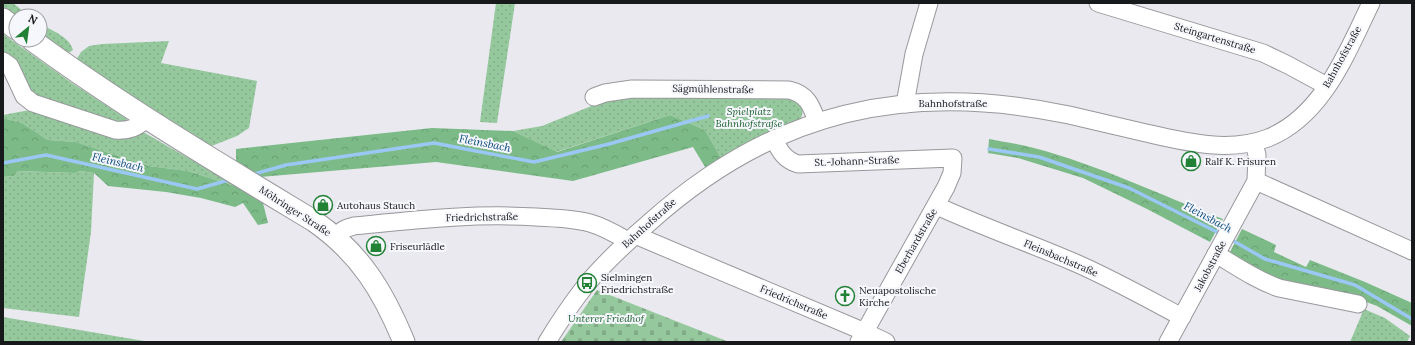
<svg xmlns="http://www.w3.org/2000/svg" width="1415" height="345" viewBox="0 0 1415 345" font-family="Lora,serif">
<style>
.grass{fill:url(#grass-dots)}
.forest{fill:url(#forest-crowns)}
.cemetery{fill:url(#cemetery-stones)}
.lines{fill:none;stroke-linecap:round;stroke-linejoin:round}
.stream{stroke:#9ac7f4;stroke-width:3.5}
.minor-casing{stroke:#98989d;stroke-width:19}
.major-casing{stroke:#98989d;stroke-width:23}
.minor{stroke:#fff;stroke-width:17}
.major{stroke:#fff;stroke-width:21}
.labels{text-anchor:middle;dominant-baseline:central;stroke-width:4;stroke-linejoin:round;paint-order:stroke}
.street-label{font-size:10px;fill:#18191b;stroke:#f6f7fc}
.park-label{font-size:10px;font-style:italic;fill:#1f6231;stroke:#f6f7fc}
.poi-label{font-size:10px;fill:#18191b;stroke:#f6f7fc;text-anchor:start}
.water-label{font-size:11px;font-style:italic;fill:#0a4b7d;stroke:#f6f7fc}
</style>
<defs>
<pattern id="grass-dots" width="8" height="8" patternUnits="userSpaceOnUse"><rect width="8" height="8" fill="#96c89d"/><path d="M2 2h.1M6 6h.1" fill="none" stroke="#81ab87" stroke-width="1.8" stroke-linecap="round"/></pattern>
<pattern id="forest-crowns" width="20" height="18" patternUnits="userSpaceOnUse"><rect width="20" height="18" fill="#7cbb87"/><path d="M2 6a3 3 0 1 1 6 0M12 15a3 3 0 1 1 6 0" fill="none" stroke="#6aa074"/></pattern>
<pattern id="cemetery-stones" width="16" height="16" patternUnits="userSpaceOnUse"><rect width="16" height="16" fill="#96c89d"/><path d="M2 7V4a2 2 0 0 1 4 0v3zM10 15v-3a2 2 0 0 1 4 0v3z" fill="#81ab87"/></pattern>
</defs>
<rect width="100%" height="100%" fill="#e9e9ef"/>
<g class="grass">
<path d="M3,3H13L29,16H16L3,10Z"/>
<path d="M496,3H515L497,123L480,122Z"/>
<path d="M40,24C51,30 70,37 73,50L64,56L40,38Z"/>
<path d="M3,34L72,83L127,119L124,123L118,124L40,101L3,58Z"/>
<path d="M169,41L161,63L257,81L249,128L237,136L209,147L76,60L81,52L89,46L102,44Z"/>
<path d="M626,92L793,94C800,103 806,109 800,120L721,158L705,130L670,115L556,152L513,131L542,126Z"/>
<path d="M35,109L145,133L238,187L188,171L149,166L76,142L48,140L22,123L3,118V115Z"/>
<path d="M18,171L75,173L80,171L94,173L91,232L79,317L3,308V177L14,176Z"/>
<path d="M1364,309L1385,318L1410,336L1407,342H1350Z"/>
<path d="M3,317L150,342H3Z"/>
</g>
<g class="forest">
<path d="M670,115L705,130L721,158L705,167L693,147L573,181L436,162L260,177L236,162V149L432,128L513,131L557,152Z"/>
<path d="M3,118L22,123L48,140L76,142L149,166L188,171L238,187L263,203L268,223L258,225L243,203L235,207L201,198L166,192L108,186L94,173L80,171L75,173L18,171L14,176L3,177Z"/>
<path d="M989,139C1004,142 1019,144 1034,148C1099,165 1160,195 1223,219L1210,242L1147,209L1083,178L1018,158L988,153Z"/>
<path d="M1242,229L1276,245L1274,252L1306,267L1310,260L1365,282L1412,303V326L1377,306L1339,292L1278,282L1230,252Z"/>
</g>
<path class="cemetery" d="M597,290L729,342H561Z"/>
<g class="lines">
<g class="stream">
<path d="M989,149L1039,157L1129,188L1221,234"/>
<path d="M3,163L46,155L197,189L229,180"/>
<path d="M254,174L286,165L434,143L534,162L609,144L708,116"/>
<path d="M1230,239L1265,259L1355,285L1412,319"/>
</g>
<defs>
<g id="minor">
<path d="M1098,3L1263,53L1288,65L1327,86"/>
<path d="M3,61L10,66L24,96L33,103L115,130C129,131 137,128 147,118"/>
<path d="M594,97L605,93L632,89L789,90C807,94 811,105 817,121"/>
<path d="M905,104L914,54L929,3"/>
<path d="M774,139C780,152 785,160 798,164L953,158L952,173L946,187L859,342"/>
<path d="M1256,181L1412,251"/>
<path d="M937,206C983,227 1032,244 1078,264C1114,280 1148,299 1182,317"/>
<path d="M635,235L865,332L886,342"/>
<path d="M336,237C341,230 346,228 354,226C415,220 475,213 536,217C554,218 572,218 590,223C604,227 616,234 628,241"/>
<path d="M1216,254C1236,266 1256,280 1279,288L1358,304"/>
<path d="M547,342C559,322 572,303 586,285C605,262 628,241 650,222C774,111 906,81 1069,115C1095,121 1120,127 1146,133C1186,142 1229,153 1268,138C1323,116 1347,52 1371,3"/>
<path d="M1168,342L1256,181L1257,155L1254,143"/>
</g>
<g id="major">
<path d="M3,19L16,29"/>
<path d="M32,40C122,106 218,163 314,221C360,253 383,291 404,342"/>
</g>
</defs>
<use href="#minor" class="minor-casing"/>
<use href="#major" class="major-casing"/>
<use href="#minor" class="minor"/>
<use href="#major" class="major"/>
</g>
<defs>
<symbol id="shop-ring" viewBox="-11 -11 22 22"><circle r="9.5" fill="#f6f7fc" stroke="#218134" stroke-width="1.5"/><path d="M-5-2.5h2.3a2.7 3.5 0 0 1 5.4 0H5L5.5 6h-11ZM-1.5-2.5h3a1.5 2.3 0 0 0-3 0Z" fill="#218134"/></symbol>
<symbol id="bus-ring" viewBox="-11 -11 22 22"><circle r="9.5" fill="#f6f7fc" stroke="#218134" stroke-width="1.5"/><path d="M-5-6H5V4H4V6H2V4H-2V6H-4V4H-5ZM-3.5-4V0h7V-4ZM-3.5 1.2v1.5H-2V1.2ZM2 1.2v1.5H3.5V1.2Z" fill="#218134"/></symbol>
<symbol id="church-ring" viewBox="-11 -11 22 22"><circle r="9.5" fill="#f6f7fc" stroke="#218134" stroke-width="1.5"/><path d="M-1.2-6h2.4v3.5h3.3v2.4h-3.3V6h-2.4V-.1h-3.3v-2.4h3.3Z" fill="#218134"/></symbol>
</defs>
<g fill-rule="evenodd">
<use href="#shop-ring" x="1180" y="150" width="22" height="22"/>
<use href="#shop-ring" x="312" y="194" width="22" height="22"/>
<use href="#shop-ring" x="365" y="235" width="22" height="22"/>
<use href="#bus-ring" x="576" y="272" width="22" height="22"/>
<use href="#church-ring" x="834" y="285" width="22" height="22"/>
</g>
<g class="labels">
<g class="street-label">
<text transform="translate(1215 38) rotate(17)">Steingartenstraße</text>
<text transform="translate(1342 57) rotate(-61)">Bahnhofstraße</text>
<text transform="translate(713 89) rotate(1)">Sägmühlenstraße</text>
<text x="953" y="103">Bahnhofstraße</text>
<text transform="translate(857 161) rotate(-2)">St.-Johann-Straße</text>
<text transform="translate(295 211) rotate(33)">Möhringer Straße</text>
<text transform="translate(482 217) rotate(-1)">Friedrichstraße</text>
<text transform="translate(649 223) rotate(-42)">Bahnhofstraße</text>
<text transform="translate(916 241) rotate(-60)">Eberhardstraße</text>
<text transform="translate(1061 258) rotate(23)">Fleinsbachstraße</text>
<text transform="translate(1210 266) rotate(-62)">Jakobstraße</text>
<text transform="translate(794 302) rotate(23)">Friedrichstraße</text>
</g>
<g class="park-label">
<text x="749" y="111">Spielplatz<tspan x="749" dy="12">Bahnhofstraße</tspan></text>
<text x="606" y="318">Unterer Friedhof</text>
</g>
<g class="poi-label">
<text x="1205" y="161">Ralf K. Frisuren</text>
<text x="337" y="205">Autohaus Stauch</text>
<text x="390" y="246">Friseurlädle</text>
<text x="601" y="277">Sielmingen<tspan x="601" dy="12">Friedrichstraße</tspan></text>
<text x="859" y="290">Neuapostolische<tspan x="859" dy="12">Kirche</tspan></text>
</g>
<g class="water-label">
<text transform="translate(485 143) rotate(11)">Fleinsbach</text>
<text transform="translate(118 162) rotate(13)">Fleinsbach</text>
<text transform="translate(1208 217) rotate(28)">Fleinsbach</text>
</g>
</g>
<rect width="1415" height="345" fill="none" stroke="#18191b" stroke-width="8"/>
<g transform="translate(28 28) rotate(29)"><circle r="19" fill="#f6f7fc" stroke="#9d9ea2"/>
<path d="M0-3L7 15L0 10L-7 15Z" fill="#218134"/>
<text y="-6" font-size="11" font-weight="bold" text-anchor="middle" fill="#18191b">N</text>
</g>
</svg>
